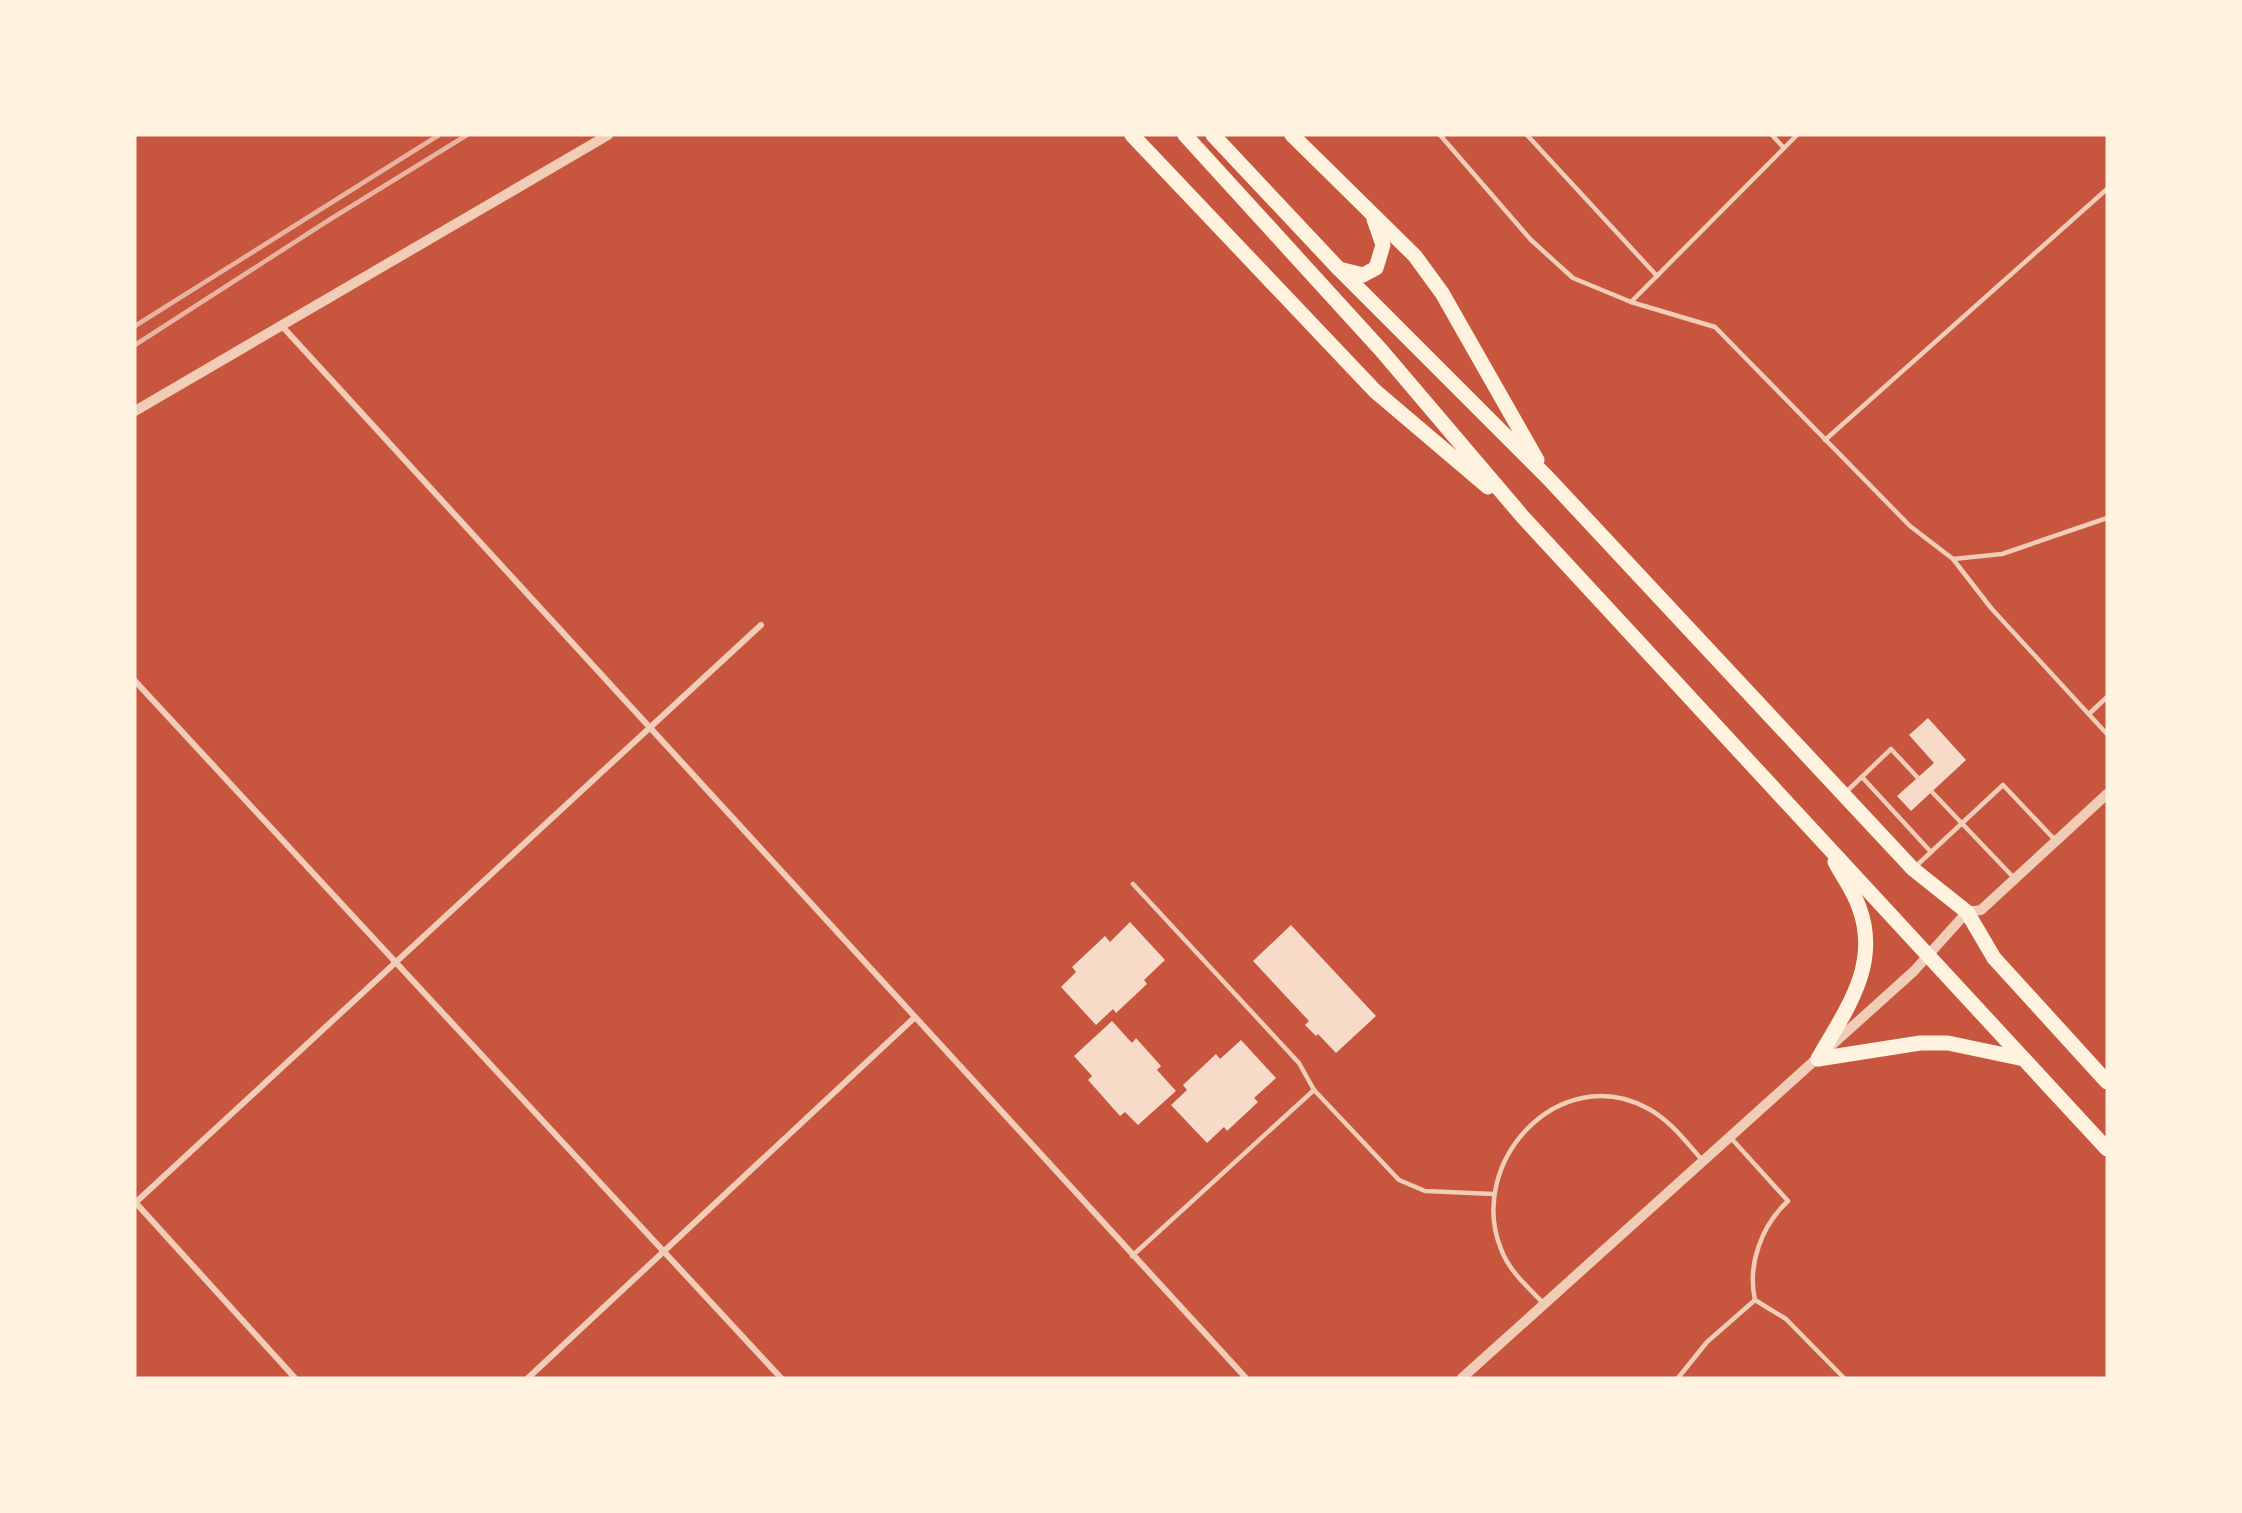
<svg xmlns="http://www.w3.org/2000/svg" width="2242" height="1513" viewBox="0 0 2242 1513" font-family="Signika,sans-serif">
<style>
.building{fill:#f7dbc8}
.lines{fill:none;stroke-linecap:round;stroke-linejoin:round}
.service{stroke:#f1ccb7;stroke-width:4.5}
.minor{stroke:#f1ccb7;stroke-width:6}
.tertiary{stroke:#f1ccb7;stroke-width:10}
.primary{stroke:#fff3e0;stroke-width:15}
.rail{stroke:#e9b49f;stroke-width:4.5}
</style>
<rect width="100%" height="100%" fill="#c8553d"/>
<g class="building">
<path d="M1928,718L1966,760L1911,811L1897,796L1934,763L1909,735Z"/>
<path d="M1130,922L1165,960L1144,980L1147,984L1116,1013L1113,1009L1096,1025L1061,987L1076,972L1072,967L1105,936L1110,942Z"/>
<path d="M1291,925L1376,1016L1336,1053L1318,1034L1316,1036L1305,1025L1309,1021L1253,961Z"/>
<path d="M1112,1021L1132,1043L1136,1038L1161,1066L1157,1070L1176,1091L1138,1125L1125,1112L1120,1116L1088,1080L1092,1076L1074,1056Z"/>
<path d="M1241,1040L1276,1078L1254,1098L1258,1102L1227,1131L1224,1127L1207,1143L1171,1105L1187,1090L1183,1085L1216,1054L1220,1059Z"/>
</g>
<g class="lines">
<g class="service">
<path d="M1440,135L1531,240L1573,278L1631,302L1715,327L1910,526L1953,559L2002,554L2107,518"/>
<path d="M1527,135L1657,276"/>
<path d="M1772,135L1784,148"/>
<path d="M1631,302L1797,135"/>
<path d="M1825,440L2107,189"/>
<path d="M1953,559L1991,608L2107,734"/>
<path d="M2089,714L2107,697"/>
<path d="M1862,777L1931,852"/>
<path d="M1932,792L2015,879"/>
<path d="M1845,793L1891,749L1918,778"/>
<path d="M1915,867L2003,785L2056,841"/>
<path d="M1133,884L1299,1063L1314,1090L1399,1180L1425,1191L1493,1194"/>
<path d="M1730,1137L1788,1201C1762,1225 1747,1264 1755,1300"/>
<path d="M1132,1256L1314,1090"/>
<path d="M1543,1303C1527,1286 1509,1271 1501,1249C1466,1162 1559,1061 1647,1108C1670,1120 1686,1142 1703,1161"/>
<path d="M1678,1378L1707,1342L1755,1300L1786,1319L1844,1378"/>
</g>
<g class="minor">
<path d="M281,325L1246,1378"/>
<path d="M135,681L781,1378"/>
<path d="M135,1202L295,1378"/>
<path d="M135,1203L761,625"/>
<path d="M528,1378L914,1018"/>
</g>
<g class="tertiary">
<path d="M135,411L608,135"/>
<path d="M1462,1378L1914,971L1967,912L1981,910L2107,794"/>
</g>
<g class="primary">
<path d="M1132,135L1375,391L1488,487"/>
<path d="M1185,135L1381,350L1522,516L2107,1149"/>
<path d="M1213,135L1339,269L1548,478L1913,869L1967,912L1994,958L2107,1082"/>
<path d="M1292,135L1415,256L1442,293L1537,460"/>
<path d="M1339,269L1363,275L1376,268L1383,245L1374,219"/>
<path d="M1818,1059C1845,1011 1881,965 1859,907C1854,892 1843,877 1835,862"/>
<path d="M1818,1059L1920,1043H1948L2024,1059"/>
</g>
<g class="rail">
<path d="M135,326L439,135"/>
<path d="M135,345L329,220L467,135"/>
</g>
</g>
<rect width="2242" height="1513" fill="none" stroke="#fff3e0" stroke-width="273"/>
</svg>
